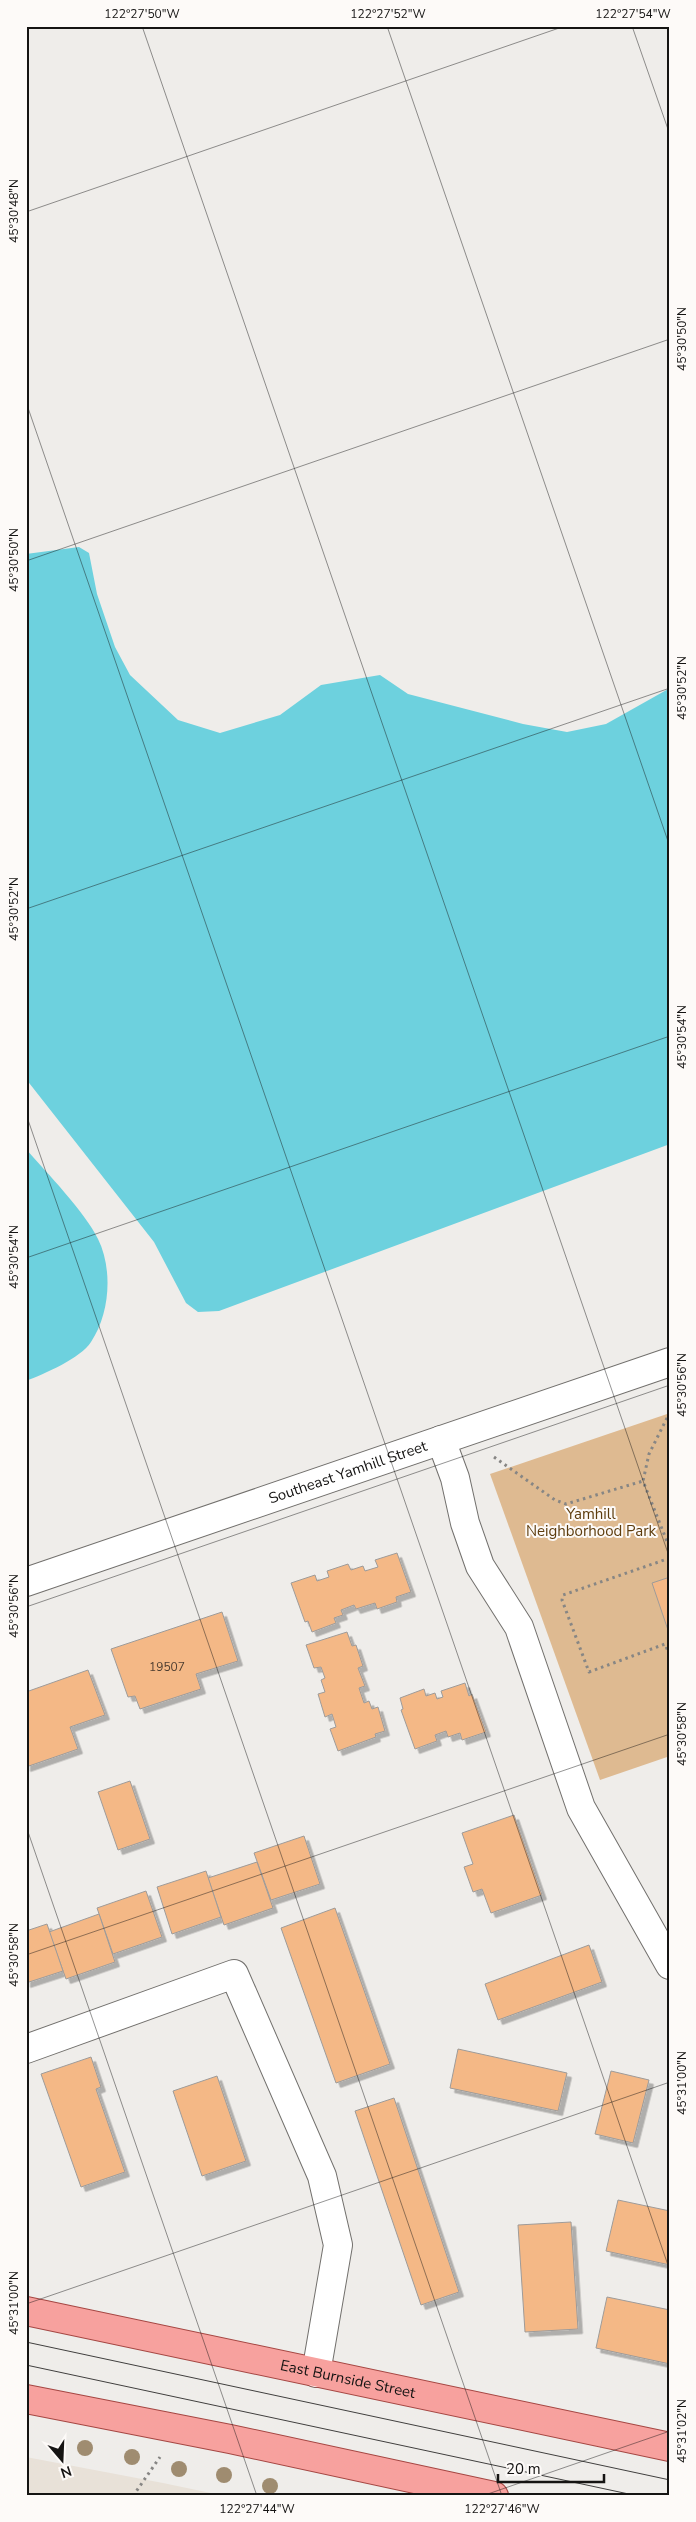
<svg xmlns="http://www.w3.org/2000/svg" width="696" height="2522" viewBox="0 0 696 2522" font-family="'Nunito Sans',sans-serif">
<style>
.built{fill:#e8e1d8}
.green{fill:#deba91}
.water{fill:#6dd1de}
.building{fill:#f4b886;stroke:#9e9b99;filter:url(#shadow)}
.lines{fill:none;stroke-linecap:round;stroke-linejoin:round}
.minor-casing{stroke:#72706d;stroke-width:30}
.major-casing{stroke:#a54743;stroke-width:30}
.path{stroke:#878684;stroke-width:3;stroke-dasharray:2.5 4;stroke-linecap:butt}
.minor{stroke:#fff;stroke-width:28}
.major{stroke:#f7a19e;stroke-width:28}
.tram{stroke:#41403f;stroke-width:1}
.tree{fill:#9f8c70}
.ticks{fill:none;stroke:#151413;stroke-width:1;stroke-opacity:0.45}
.labels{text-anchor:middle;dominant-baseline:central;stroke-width:4;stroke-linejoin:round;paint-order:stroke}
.number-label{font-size:12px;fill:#4d3d30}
.street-label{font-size:15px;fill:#151413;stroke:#fdfaf8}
.park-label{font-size:15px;fill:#5d3c0d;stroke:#fdfaf8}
.neatline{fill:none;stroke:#151413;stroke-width:2}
.ticks-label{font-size:12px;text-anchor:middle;fill:#151413}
</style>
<defs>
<filter id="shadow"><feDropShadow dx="4.5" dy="4.5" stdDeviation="0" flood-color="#0004"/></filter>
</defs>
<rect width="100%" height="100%" fill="#efedea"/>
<path class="built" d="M26,2457L163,2483L225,2496H26Z"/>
<path class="green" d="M670,1413V1756L600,1780L490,1474Z"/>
<g class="water">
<path d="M79,547L89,553L97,594L115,647L130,675L178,720L220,733L280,715L321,685L380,675L408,694L523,724L567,732L606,724L670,688V1144L219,1311L198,1312L186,1303L154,1242L26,1079V554Z"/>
<path d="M26,1149C47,1173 85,1212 98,1239C113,1269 110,1314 91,1342C81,1358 44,1374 26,1381Z"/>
</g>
<g class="building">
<path d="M397,1553L411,1592L396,1597L397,1602L377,1609L375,1603L356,1609L354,1605L341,1610L343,1615L334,1618L336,1623L312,1632L308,1621L305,1622L291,1583L315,1575L317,1581L329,1577L327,1571L348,1564L351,1570L363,1566L365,1571L378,1567L375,1560Z"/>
<path d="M670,1577V1636L652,1583Z"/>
<path d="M222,1612L238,1661L196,1674L201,1689L140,1709L135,1696L128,1697L111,1649Z"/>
<path d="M347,1632L352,1646L356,1645L363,1666L358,1668L365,1686L359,1688L364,1703L369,1701L372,1709L378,1707L385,1731L375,1734L376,1737L338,1751L330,1729L336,1727L332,1714L325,1717L318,1694L325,1692L321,1680L325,1678L321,1667L314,1668L306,1645Z"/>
<path d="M88,1670L105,1715L70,1727L78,1749L26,1767V1692Z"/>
<path d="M465,1683L469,1696L472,1694L486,1732L462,1740L460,1733L448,1737L446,1731L435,1735L437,1741L415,1749L401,1710L403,1709L400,1698L424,1689L426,1696L435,1693L437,1699L443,1697L441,1691Z"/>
<path d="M130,1781L150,1839L118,1850L98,1792Z"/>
<path d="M514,1815L542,1895L491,1913L482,1889L473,1892L464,1867L473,1864L462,1833Z"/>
<path d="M304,1836L320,1884L271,1900L254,1853Z"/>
<path d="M257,1862L273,1908L224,1925L208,1878Z"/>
<path d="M206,1871L221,1917L172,1934L157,1887Z"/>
<path d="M146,1891L162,1937L113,1954L97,1908Z"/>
<path d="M335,1908L390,2064L336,2083L281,1928Z"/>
<path d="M99,1914L115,1962L66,1979L49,1932Z"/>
<path d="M47,1924L63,1971L26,1983V1931Z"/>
<path d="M589,1945L602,1982L498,2020L485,1984Z"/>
<path d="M458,2049L567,2073L558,2111L450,2088Z"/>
<path d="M91,2057L101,2087L96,2089L125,2172L81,2187L41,2074Z"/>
<path d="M611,2071L649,2080L633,2143L595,2134Z"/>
<path d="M217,2076L246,2161L202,2176L173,2091Z"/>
<path d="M394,2098L459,2292L421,2305L355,2111Z"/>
<path d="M618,2200L670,2211V2265L606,2251Z"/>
<path d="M571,2222L578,2329L525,2332L518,2225Z"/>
<path d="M607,2297L670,2310V2364L596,2348Z"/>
</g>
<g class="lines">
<defs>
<g id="minor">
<path d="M441,1440L455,1478L465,1523L480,1566L519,1627L581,1808L670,1965"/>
<path id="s1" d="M26,1582L670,1362"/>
<path d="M26,2049L234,1974L322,2176L338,2245L316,2373"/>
</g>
<g id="major">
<path id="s2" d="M26,2311L670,2447"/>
<path d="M26,2399L230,2439L494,2496"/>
</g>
</defs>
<use href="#minor" class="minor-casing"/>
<use href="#major" class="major-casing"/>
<g class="path">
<path d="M670,1412L649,1454L643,1481L670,1549"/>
<path d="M494,1457L555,1500L566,1504L643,1481"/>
<path d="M670,1558L563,1595L562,1600L589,1672L665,1644L670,1656"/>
<path d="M133,2496L160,2457"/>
</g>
<use href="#minor" class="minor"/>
<use href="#major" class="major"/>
<g class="tram">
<path d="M26,2342L670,2480"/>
<path d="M26,2365L638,2496"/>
</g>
</g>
<g class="tree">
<circle cx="85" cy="2448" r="8"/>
<circle cx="132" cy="2457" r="8"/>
<circle cx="179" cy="2469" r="8"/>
<circle cx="224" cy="2475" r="8"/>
<circle cx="270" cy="2486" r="8"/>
</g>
<path class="ticks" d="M142,26L670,1559M387,26L670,847M632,26L670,135M26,212L565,26M26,402L670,2271M26,561L670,339M26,909L670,688M26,1114L502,2496M26,1258L670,1036M26,1607L670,1385M26,1826L257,2496M26,1955L670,1734M26,2304L670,2082M482,2496L670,2431"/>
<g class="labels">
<g class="number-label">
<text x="167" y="1667">19507</text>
</g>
<g class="street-label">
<text stroke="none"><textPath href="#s1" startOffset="340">Southeast Yamhill Street</textPath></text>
<text stroke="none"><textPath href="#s2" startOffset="329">East Burnside Street</textPath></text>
</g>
<g class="park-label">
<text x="591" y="1514">Yamhill<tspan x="591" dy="17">Neighborhood Park</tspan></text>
</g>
</g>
<rect width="696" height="2522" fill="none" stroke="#fdfaf8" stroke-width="55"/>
<g transform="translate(62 2460) rotate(161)" stroke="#fdfaf8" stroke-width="4" paint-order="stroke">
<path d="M0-4L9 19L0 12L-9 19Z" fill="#151413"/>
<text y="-8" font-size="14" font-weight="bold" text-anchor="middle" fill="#151413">N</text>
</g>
<path d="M498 2474v8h106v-8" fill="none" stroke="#151413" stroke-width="2.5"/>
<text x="506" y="2474" font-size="15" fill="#151413" stroke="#fdfaf8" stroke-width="4" paint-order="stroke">20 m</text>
<rect x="28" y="28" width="640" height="2466" class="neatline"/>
<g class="ticks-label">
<text x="142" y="18">122°27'50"W</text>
<text x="388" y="18">122°27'52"W</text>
<text x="633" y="18">122°27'54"W</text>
<text transform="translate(14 211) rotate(-90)" y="4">45°30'48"N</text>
<text transform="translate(682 339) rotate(-90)" y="4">45°30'50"N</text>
<text transform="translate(14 560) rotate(-90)" y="4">45°30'50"N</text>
<text transform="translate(682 688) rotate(-90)" y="4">45°30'52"N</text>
<text transform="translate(14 909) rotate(-90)" y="4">45°30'52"N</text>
<text transform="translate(682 1037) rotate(-90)" y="4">45°30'54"N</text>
<text transform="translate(14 1257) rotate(-90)" y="4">45°30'54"N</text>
<text transform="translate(682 1385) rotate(-90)" y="4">45°30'56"N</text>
<text transform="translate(14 1606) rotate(-90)" y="4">45°30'56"N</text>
<text transform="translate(682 1734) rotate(-90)" y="4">45°30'58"N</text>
<text transform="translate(14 1955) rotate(-90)" y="4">45°30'58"N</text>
<text transform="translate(682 2083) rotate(-90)" y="4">45°31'00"N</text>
<text transform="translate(14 2303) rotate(-90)" y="4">45°31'00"N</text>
<text transform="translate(682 2431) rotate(-90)" y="4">45°31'02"N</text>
<text x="257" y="2513">122°27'44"W</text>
<text x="502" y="2513">122°27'46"W</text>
</g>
</svg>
